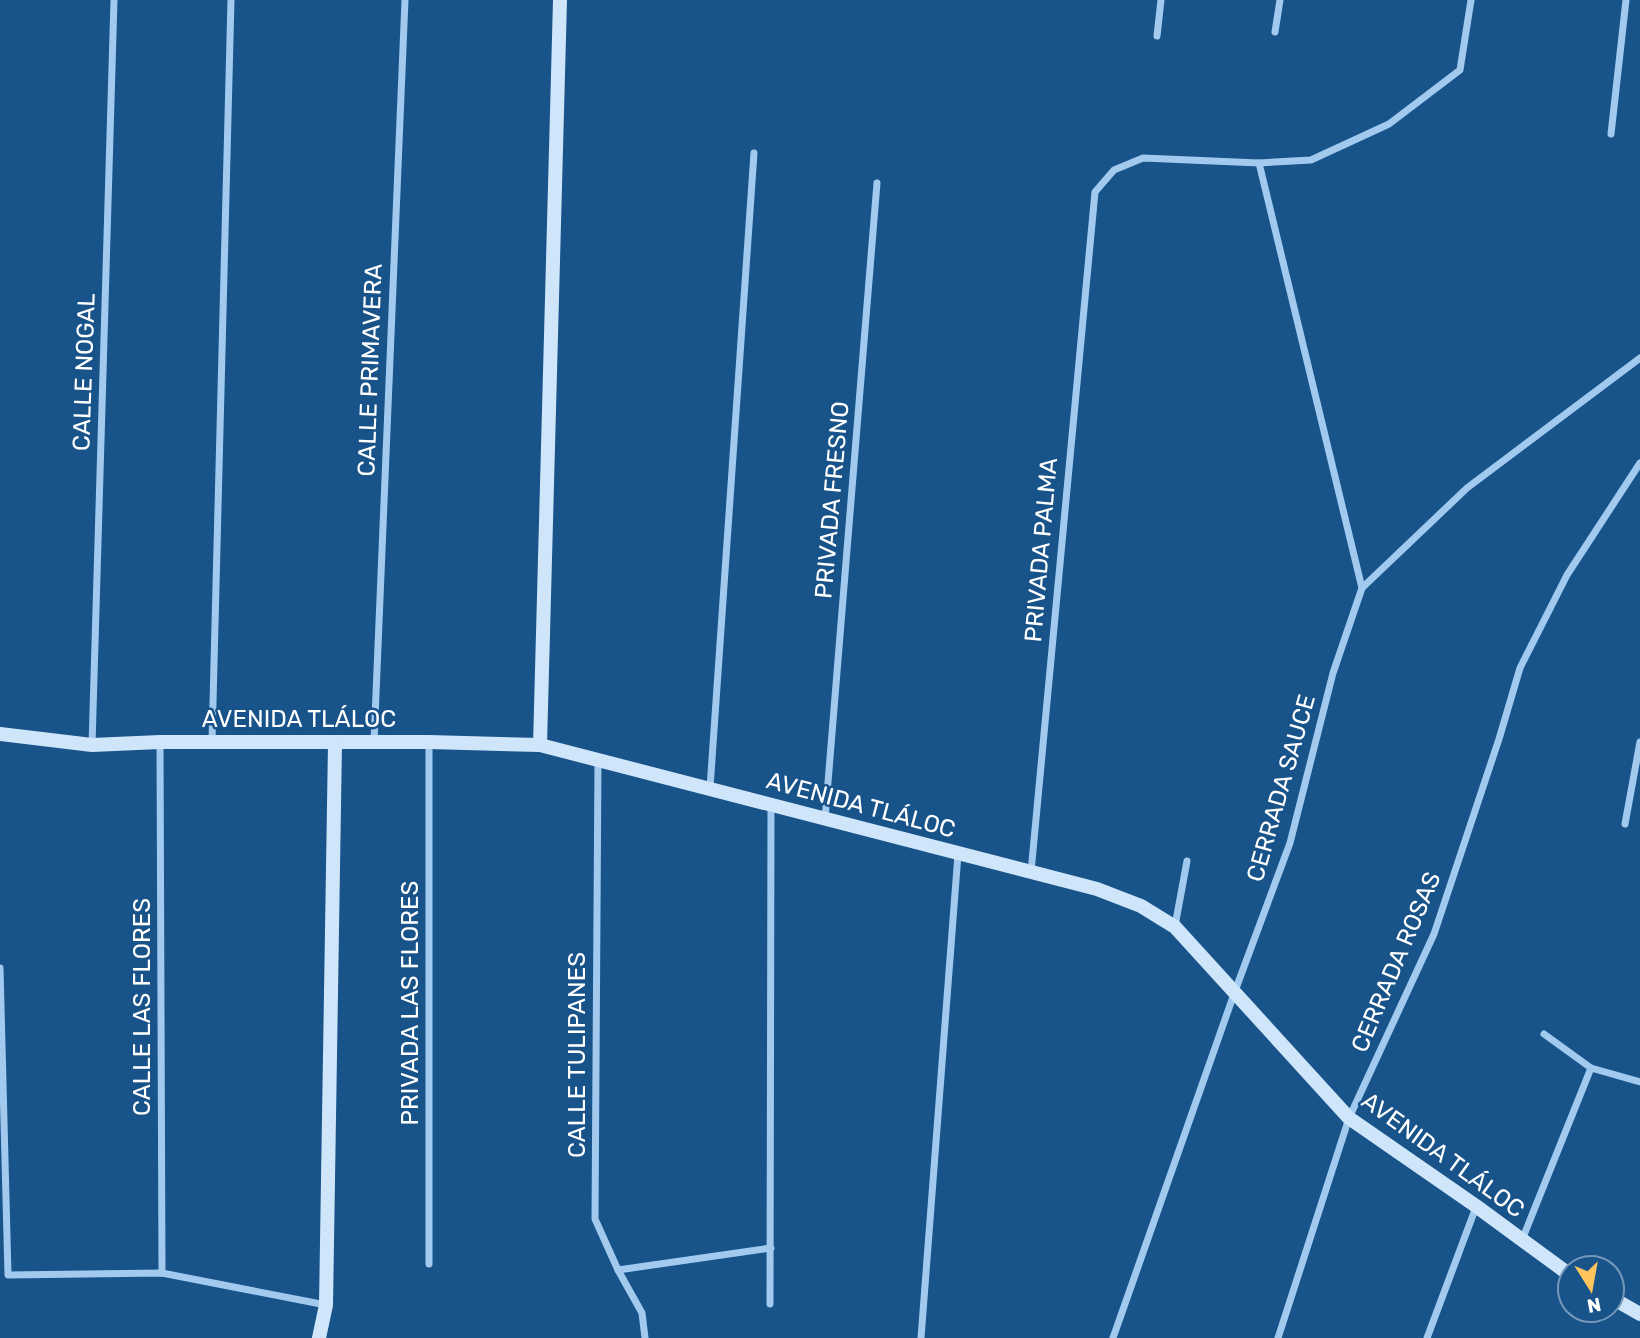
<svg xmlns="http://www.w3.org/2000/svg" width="1640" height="1338" viewBox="0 0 1640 1338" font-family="Rubik,sans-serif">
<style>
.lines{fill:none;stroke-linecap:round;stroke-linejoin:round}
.minor{stroke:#a2caee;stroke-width:7}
.secondary{stroke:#cfe5fa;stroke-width:14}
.labels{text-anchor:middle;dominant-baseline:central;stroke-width:5;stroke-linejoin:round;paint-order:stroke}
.street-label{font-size:24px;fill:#fff;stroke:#18538a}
</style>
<rect width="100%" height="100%" fill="#18538a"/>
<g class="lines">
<g class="minor">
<path d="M1275,32L1280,0"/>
<path d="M1157,36L1161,0"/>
<path d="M1611,134L1626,0"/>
<path d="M1259,163L1362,588"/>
<path d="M212,742L231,0"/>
<path d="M374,742L405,0"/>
<path d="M160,743L162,1273"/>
<path d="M92,745L114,0"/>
<path d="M598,760L595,1219L618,1270L642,1313L645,1338"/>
<path d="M710,788L754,153"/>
<path d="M825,819L877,183"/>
<path d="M1625,824L1640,742"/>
<path d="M1031,872L1095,192L1114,170L1143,158L1259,163L1311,160L1389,124L1460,70L1471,0"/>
<path d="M1175,926L1187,861"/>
<path d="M0,968L8,1275L162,1273L326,1305"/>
<path d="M1544,1034L1591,1068L1640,1082"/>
<path d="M1522,1240L1591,1068"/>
<path d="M429,1264V742"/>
<path d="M618,1270L771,1248"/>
<path d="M770,1304L771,805"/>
<path d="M921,1338L958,854"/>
<path d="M1113,1338L1235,991L1290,843L1333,673L1362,588L1467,488L1640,358"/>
<path d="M1278,1338L1349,1118L1434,934L1499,739L1520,668L1567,575L1640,463"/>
<path d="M1427,1338L1476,1207"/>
</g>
<g class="secondary">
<path d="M0,734L92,745L160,742H429L540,745L1097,889L1141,906L1175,927L1349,1118L1476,1206L1570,1275"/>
<path d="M540,745L560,0"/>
<path d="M1612,1298L1640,1314"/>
<path d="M319,1338L326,1305L335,743"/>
</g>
</g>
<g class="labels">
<g class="street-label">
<text transform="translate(370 370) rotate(-88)">CALLE PRIMAVERA</text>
<text transform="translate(84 372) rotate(-88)">CALLE NOGAL</text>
<text transform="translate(832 500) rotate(-85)">PRIVADA FRESNO</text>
<text transform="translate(1041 550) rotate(-85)">PRIVADA PALMA</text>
<text x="299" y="719">AVENIDA TLÁLOC</text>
<text transform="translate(1281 788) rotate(-74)">CERRADA SAUCE</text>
<text transform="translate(861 805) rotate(15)">AVENIDA TLÁLOC</text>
<text transform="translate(1396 962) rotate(-67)">CERRADA ROSAS</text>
<text transform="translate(410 1003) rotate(-90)">PRIVADA LAS FLORES</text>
<text transform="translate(142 1007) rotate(-90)">CALLE LAS FLORES</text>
<text transform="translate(577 1055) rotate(-90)">CALLE TULIPANES</text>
<text transform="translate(1443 1155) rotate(36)">AVENIDA TLÁLOC</text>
</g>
</g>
<g transform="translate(1591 1289) rotate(169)"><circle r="33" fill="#18538a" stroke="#7498b9" stroke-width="2"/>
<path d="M0-5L12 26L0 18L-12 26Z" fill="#ffc45e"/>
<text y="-10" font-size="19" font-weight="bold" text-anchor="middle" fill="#ffffff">N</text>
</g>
</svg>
